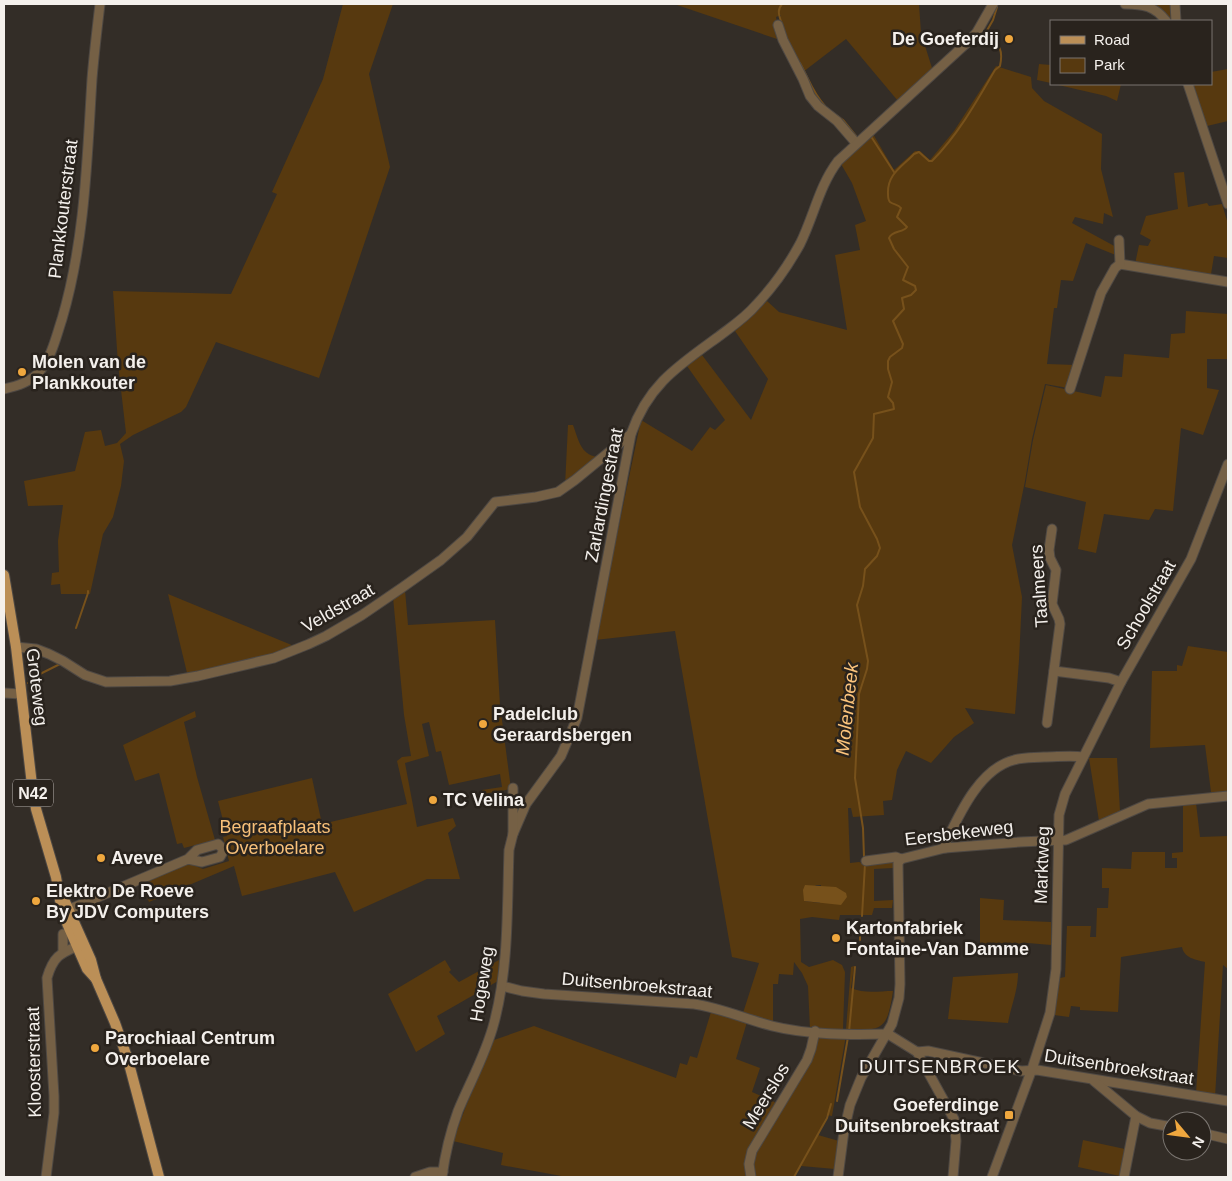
<svg xmlns="http://www.w3.org/2000/svg" width="1232" height="1181" viewBox="0 0 1232 1181" font-family="Helvetica,sans-serif">
<style>
.green{fill:#57390f;fill-rule:evenodd}
.water{fill:#77511b}
.lines{fill:none;stroke-linecap:round;stroke-linejoin:round}
.stream{stroke:#77511b;stroke-width:2}
.minor-casing{stroke:#4e4843;stroke-width:11}
.major-casing{stroke:#4e4843;stroke-width:12}
.minor{stroke:#756045;stroke-width:9}
.major{stroke:#bb8f57;stroke-width:10}
.poi-dot{fill:#efa73e;stroke:#29231d;stroke-width:2}
.labels{text-anchor:middle;dominant-baseline:central;stroke-width:5;stroke-linejoin:round;paint-order:stroke}
.shield{fill:#29231d;stroke:#b7b2ae;stroke-width:1}
.shield-label{font-size:16px;font-weight:bold;fill:#f4f0ec}
.poi-label{font-size:18px;font-weight:bold;fill:#f4f0ec;stroke:#29231d;text-anchor:start}
.street-label{font-size:18px;fill:#f4f0ec;stroke:#29231d}
.park-label{font-size:18px;fill:#f8c079;stroke:#29231d}
.water-label{font-size:19px;font-style:italic;fill:#fcc47c;stroke:#29231d}
.neighbourhood-label{font-size:19px;letter-spacing:1px;fill:#f4f0ec;stroke:#29231d}
</style>
<rect width="100%" height="100%" fill="#332d27"/>
<g class="green">
<path d="M343,4H393L369,74L390,167L319,378L216,342L186,407L181,412L133,435L120,444L124,461L121,486L113,517L103,534L90,594H61L60,584L51,585L52,573L59,572L58,541L63,505L28,506L24,481L75,471L85,432L101,430L105,446L117,443L126,433L118,364L113,291L231,294L277,194L272,192L323,79Z"/>
<path d="M674,4H919L921,33L932,68L898,101L846,39L803,72C795,58 775,30 781,15L776,17L779,33L777,39Z"/>
<path d="M1154,4H1172V18H1168Z"/>
<path d="M1039,64L1051,65V83L1037,80Z"/>
<path d="M996,66L1031,77L1032,88L1044,101L1102,134L1101,169L1113,217L1104,213L1103,224L1075,217L1072,223L1118,248V256L1086,243L1073,281L1061,280L1057,308H1054L1047,364L1076,365L1068,388L1045,384L1032,439L1025,481L1012,545L1022,597L1019,660L1015,714L965,708L974,723L954,737L931,763L906,751L897,770L892,800L883,801L884,815L853,817L851,808H848L850,863L859,862L862,863L893,858V868L874,869V901L893,900L892,908H874L872,915H840L839,920L812,917L800,919L801,962L809,967L833,960L842,965L845,972L843,1029H810L808,986L802,973L794,962L793,975L779,974L778,984H773V1023L743,1013L759,963L732,957L675,631L595,640L641,420L692,451L710,427L715,430L725,420L687,366L702,355L751,420L768,379L735,331L752,316L767,301L779,312L847,330L835,255L860,250L855,225L866,221L852,183L841,164L873,134L894,170L915,151H920L930,160L954,131ZM816,885H821L820,903L804,901Z"/>
<path d="M1228,69V121L1207,126L1192,84H1211V72Z"/>
<path d="M1054,84H1121L1117,101L1106,96Z"/>
<path d="M1184,172L1188,207L1207,203L1209,206L1222,204L1228,224V258L1214,256L1211,274L1135,264L1139,245L1148,246L1151,240L1140,234L1146,216L1178,209L1174,173Z"/>
<path d="M1186,311L1228,314V359H1207V388L1219,390L1203,435L1181,428L1173,511L1155,509L1149,520L1104,514L1096,553L1078,549L1086,502L1025,487L1033,440L1046,385L1101,397L1105,376L1122,377L1124,354L1169,358L1171,334L1185,333Z"/>
<path d="M568,425H573C579,441 581,457 601,457L565,486Z"/>
<path d="M405,590L408,625L495,620L500,705L511,789L483,794L482,790L502,787L500,774L449,785L441,751L436,752L429,722L422,724L429,756L405,763L417,827L453,818L456,826L448,833L460,879H427L354,912L335,872L242,896L234,866L149,902L141,883L188,863L203,869L229,861L223,837L227,836L218,801L312,778L322,824L407,804L397,761L402,757L411,756L404,715L393,597Z"/>
<path d="M168,594L294,646L271,658L188,677Z"/>
<path d="M1188,646L1228,652V792H1211L1205,745L1150,748L1152,671H1177V665L1182,666Z"/>
<path d="M195,711L196,717L184,722L197,777L215,840L184,848L182,843L177,844L159,773L135,781L123,745Z"/>
<path d="M1089,758H1117L1120,811L1099,821Z"/>
<path d="M1196,803L1200,837L1228,836V969L1223,965L1215,1097L1196,1093L1205,962C1196,960 1184,958 1182,947L1121,957L1118,1012L1080,1010V1007L1071,1006L1069,1017L1054,1015L1060,978L1065,977L1067,926H1091L1090,937H1096L1097,908H1108L1109,888H1102V868L1131,869L1132,852H1165V868H1177V858H1172V853L1183,852V804Z"/>
<path d="M980,898L1004,900L1003,920L1051,922V945L1028,943L980,946Z"/>
<path d="M445,960L451,970L449,972L459,982L499,960L498,981L437,1016L445,1034L416,1052L388,994Z"/>
<path d="M854,966L851,988C864,994 879,991 893,991C887,1030 883,1031 846,1029L851,967Z"/>
<path d="M1018,973C1018,991 1011,1006 1008,1023L948,1019L953,977Z"/>
<path d="M711,1012L747,1022L736,1059L760,1068L752,1092L779,1104L753,1148L747,1177H567L501,1165L503,1153L453,1141L466,1106L494,1040L534,1026L676,1078L680,1063L687,1065L690,1056L697,1058Z"/>
<path d="M846,1035L832,1116L827,1115L818,1135L839,1141L835,1169L801,1166L794,1177H753V1163L755,1156L817,1039L820,1037Z"/>
<path d="M1083,1140L1125,1149L1120,1176L1078,1167Z"/>
</g>
<path class="water" d="M805,885L836,887L846,893L847,897L841,905L804,901L803,890Z"/>
<g class="lines">
<g class="stream">
<path d="M782,25C780,17 776,11 782,4"/>
<path d="M800,63C809,79 812,92 825,106"/>
<path d="M832,112L843,120L856,136"/>
<path d="M872,138L894,172"/>
<path d="M76,628L88,593V591"/>
<path d="M28,683L40,674L60,664"/>
<path d="M864,857L863,828L855,778L859,694L867,669L868,661L857,605L863,586L865,569L877,556L880,548L877,539L860,507L854,472L873,438L874,414L894,409L893,403L888,397L892,382L888,369V361L890,357L902,348L903,344L893,321L904,309L902,298L911,295L916,290L915,286L903,280L908,267L894,249L889,238C892,230 903,233 907,227L897,217L901,208C898,204 894,205 890,202C888,200 888,196 888,194C887,174 902,167 914,154L919,152L929,161H932C958,135 977,101 995,70L1000,66C1004,47 998,45 985,34L993,20L997,7"/>
<path d="M862,916L865,864"/>
<path d="M860,930V940"/>
<path d="M849,1032L855,967"/>
<path d="M837,1101L848,1037"/>
<path d="M794,1177L827,1118L831,1104"/>
</g>
<defs>
<g id="minor">
<path d="M1125,4C1143,4 1155,6 1166,21"/>
<path d="M1175,4L1176,21"/>
<path d="M778,25L783,40L803,79L810,96L818,106L837,121L856,143"/>
<path d="M1188,84L1228,204"/>
<path d="M1120,264L1228,282"/>
<path d="M4,389C17,386 31,382 40,371C52,356 56,337 62,319C85,241 87,160 92,79C94,54 97,29 100,4"/>
<path d="M1070,389L1101,293L1115,268L1120,264L1119,240"/>
<path d="M16,647L36,649L49,654L63,661L85,675L106,682L170,681L198,676L274,658L309,644L326,636L362,615L403,587L441,560L467,537L495,502L536,497L558,492L575,480L631,434"/>
<path d="M1054,671L1109,678L1121,682"/>
<path d="M4,693L21,694"/>
<path d="M1047,723L1060,624L1059,619L1052,604L1056,570L1050,558L1049,550L1052,529"/>
<path d="M513,834L526,804L561,756L577,718L631,434C648,385 678,366 718,337C731,327 745,318 756,305C773,287 788,266 800,244C814,216 819,186 838,161L970,40L977,32L993,4"/>
<path d="M945,848V844C959,815 979,769 1014,760C1024,757 1034,758 1044,757C1057,757 1071,755 1083,757"/>
<path d="M866,861L896,857L901,859L945,848L1020,842L1066,840L1148,804L1228,796"/>
<path d="M63,912L188,859L202,862L220,857L224,850L218,844L197,850L188,859"/>
<path d="M63,952V934"/>
<path d="M502,986L522,991L544,994L694,1004C721,1008 745,1019 772,1026C808,1035 850,1035 888,1034"/>
<path d="M888,1034L917,1052L954,1119L956,1141L953,1177"/>
<path d="M917,1052L928,1051L1021,1071L1037,1070L1228,1101"/>
<path d="M1094,1081L1136,1116L1150,1123L1172,1127"/>
<path d="M1202,1133L1228,1139"/>
<path d="M46,1177L54,1113V1096L47,978C54,954 62,953 82,944"/>
<path d="M415,1177L430,1172H443"/>
<path d="M442,1177C445,1154 450,1133 458,1111C470,1082 486,1054 494,1023C509,967 507,907 509,850L513,834V788"/>
<path d="M751,1177L749,1164L752,1151L807,1060L811,1049L815,1031"/>
<path d="M838,1177L844,1131L850,1105L861,1078L892,1024L899,998L900,984L898,863L901,859"/>
<path d="M992,1177L1032,1069L1050,1013L1056,969L1059,815L1065,794L1121,682L1191,559L1228,464"/>
<path d="M1124,1177L1136,1116"/>
</g>
<g id="major">
<path d="M4,575L16,647L32,785L36,809L56,877L62,912L87,969L96,979"/>
<path d="M62,895L91,960L96,979L115,1023L128,1060L159,1177"/>
</g>
</defs>
<use href="#minor" class="minor-casing"/>
<use href="#major" class="major-casing"/>
<use href="#minor" class="minor"/>
<use href="#major" class="major"/>
</g>
<g class="poi-dot">
<circle cx="1009" cy="39" r="5"/>
<circle cx="22" cy="372" r="5"/>
<circle cx="483" cy="724" r="5"/>
<circle cx="433" cy="800" r="5"/>
<circle cx="101" cy="858" r="5"/>
<circle cx="36" cy="901" r="5"/>
<circle cx="836" cy="938" r="5"/>
<circle cx="95" cy="1048" r="5"/>
<rect x="1004" y="1110" width="10" height="10" rx="2.5"/>
</g>
<g class="labels">
<rect class="shield" x="13" y="779.5" width="40" height="27" rx="4"/>
<g class="shield-label">
<text x="33" y="793">N42</text>
</g>
<g class="poi-label">
<text x="999" y="39" text-anchor="end">De Goeferdij</text>
<text x="32" y="362">Molen van de<tspan x="32" dy="21">Plankkouter</tspan></text>
<text x="493" y="714">Padelclub<tspan x="493" dy="21">Geraardsbergen</tspan></text>
<text x="443" y="800">TC Velina</text>
<text x="111" y="858">Aveve</text>
<text x="46" y="891">Elektro De Roeve<tspan x="46" dy="21">By JDV Computers</tspan></text>
<text x="846" y="928">Kartonfabriek<tspan x="846" dy="21">Fontaine-Van Damme</tspan></text>
<text x="105" y="1038">Parochiaal Centrum<tspan x="105" dy="21">Overboelare</tspan></text>
<text x="999" y="1105" text-anchor="end">Goeferdinge<tspan x="999" dy="21">Duitsenbroekstraat</tspan></text>
</g>
<g class="street-label">
<text transform="translate(63 209) rotate(-83)">Plankkouterstraat</text>
<text transform="translate(604 495) rotate(-79)">Zarlardingestraat</text>
<text transform="translate(1039 586) rotate(-94)">Taalmeers</text>
<text transform="translate(1146 605) rotate(-60)">Schoolstraat</text>
<text transform="translate(338 608) rotate(-30)">Veldstraat</text>
<text transform="translate(37 687) rotate(83)">Groteweg</text>
<text transform="translate(959 833) rotate(-7)">Eersbekeweg</text>
<text transform="translate(1042 865) rotate(-88)">Marktweg</text>
<text transform="translate(482 984) rotate(-81)">Hogeweg</text>
<text transform="translate(637 985) rotate(5)">Duitsenbroekstraat</text>
<text transform="translate(34 1062) rotate(-91)">Kloosterstraat</text>
<text transform="translate(1119 1067) rotate(9)">Duitsenbroekstraat</text>
<text transform="translate(766 1096) rotate(-59)">Meerslos</text>
</g>
<g class="park-label">
<text x="275" y="827">Begraafplaats<tspan x="275" dy="21">Overboelare</tspan></text>
</g>
<g class="water-label">
<text transform="translate(847 709) rotate(-84)">Molenbeek</text>
</g>
<g class="neighbourhood-label">
<text x="940" y="1066">DUITSENBROEK</text>
</g>
</g>
<rect width="1232" height="1181" fill="none" stroke="#f4f0ec" stroke-width="10"/>
<rect x="1050" y="20" width="162" height="65" fill="#29231d" stroke="#7a7570"/>
<rect x="1060" y="36" width="25" height="8" fill="#bb8f57" stroke="#7a7570"/>
<text x="1094" y="45" font-size="15" fill="#f4f0ec">Road</text>
<rect x="1060" y="58" width="25" height="15" fill="#57390f" stroke="#7a7570"/>
<text x="1094" y="70" font-size="15" fill="#f4f0ec">Park</text>
<g transform="translate(1187 1136) rotate(119)"><circle r="24" fill="#29231d" stroke="#7a7570"/>
<path d="M0-4L9 19L0 12L-9 19Z" fill="#efa73e"/>
<text y="-8" font-size="14" font-weight="bold" text-anchor="middle" fill="#f4f0ec">N</text>
</g>
</svg>
